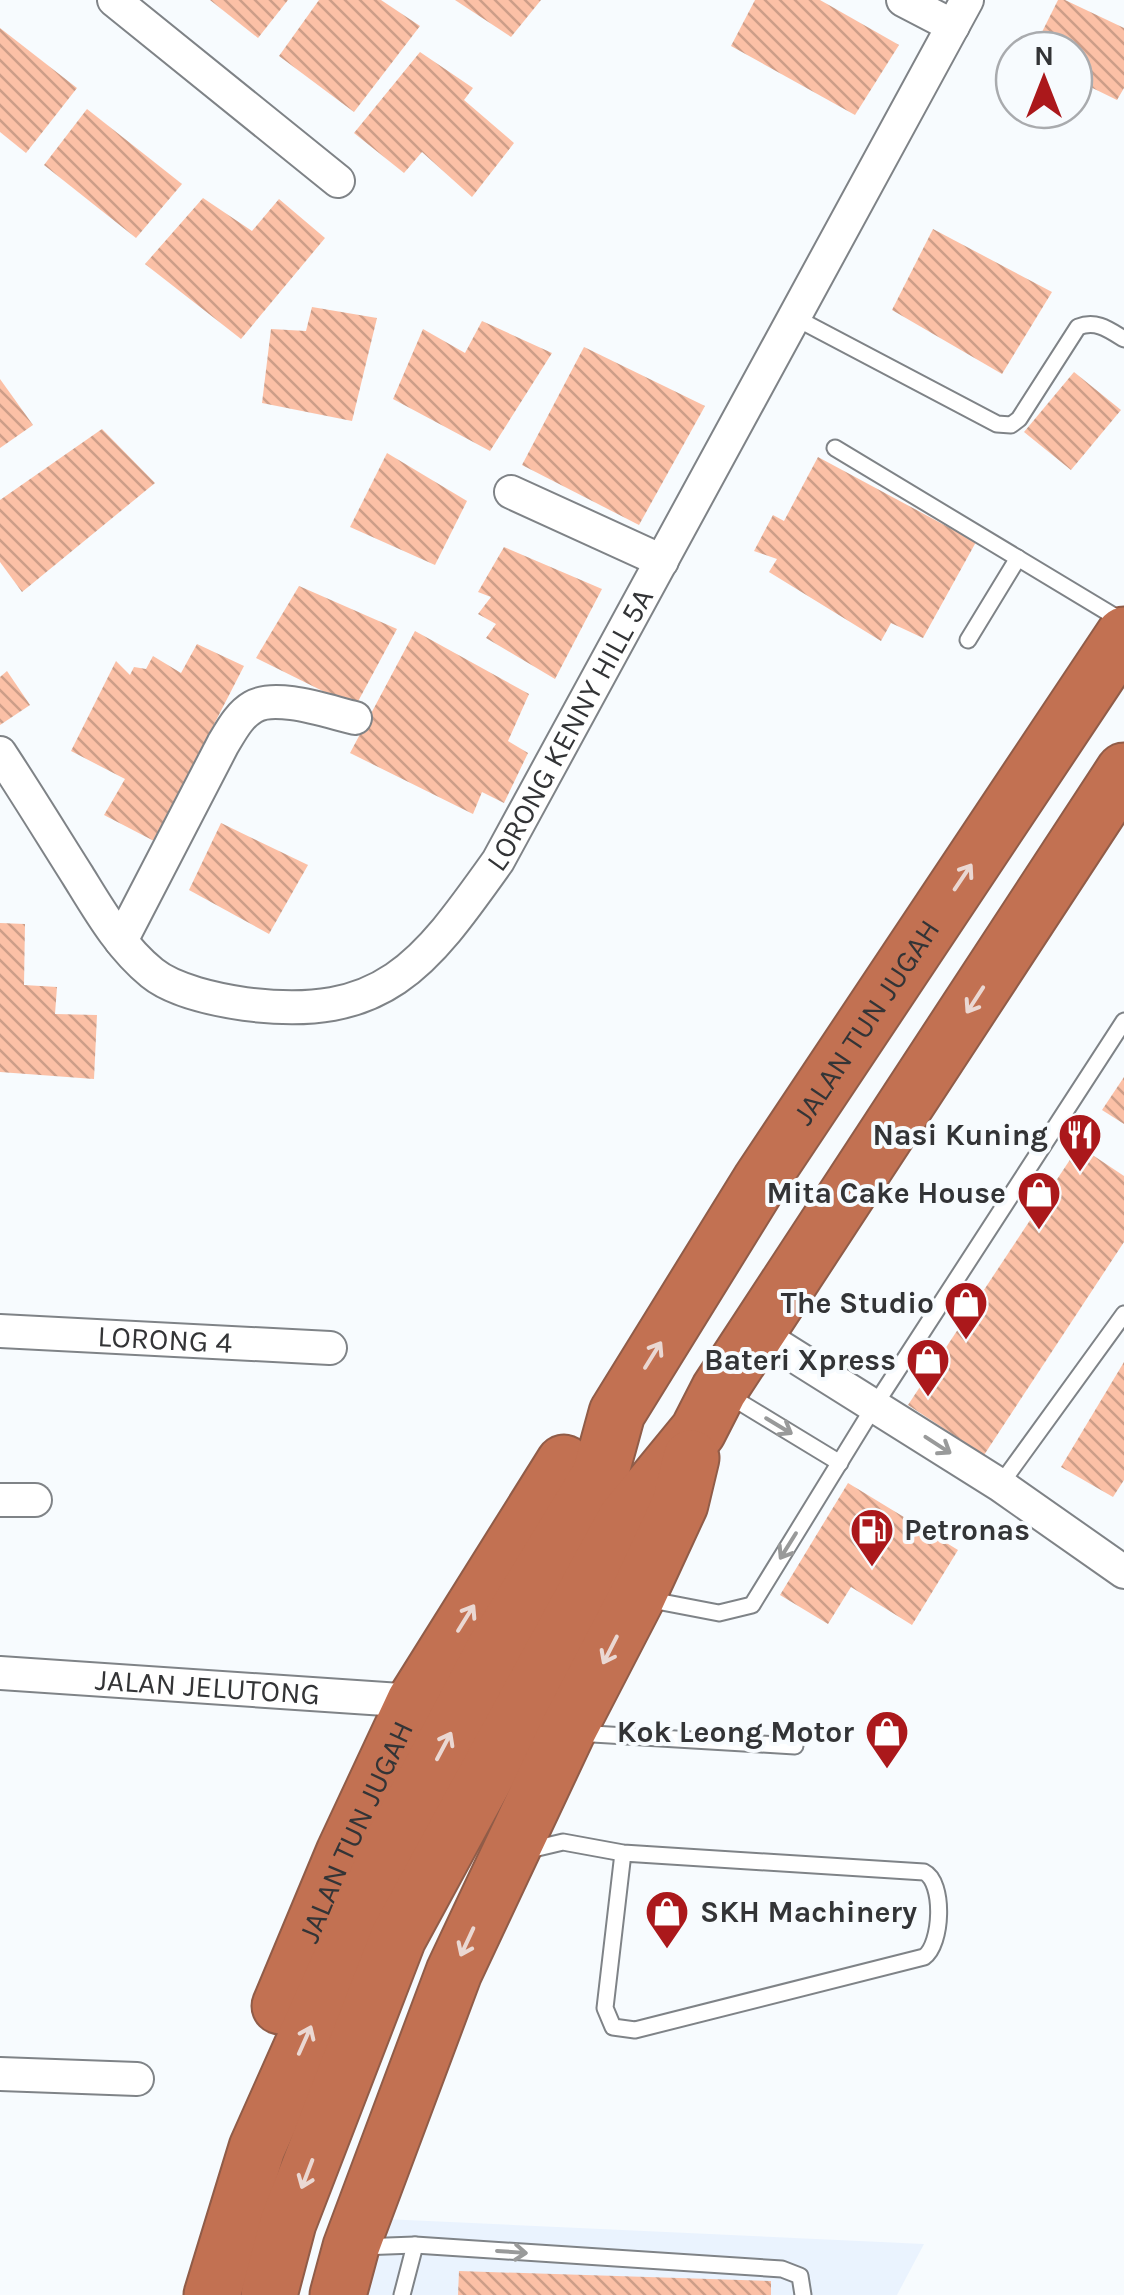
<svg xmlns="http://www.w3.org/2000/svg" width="1124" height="2295" viewBox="0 0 1124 2295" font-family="Karla,sans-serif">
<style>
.built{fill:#eaf3fe}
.building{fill:url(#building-back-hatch)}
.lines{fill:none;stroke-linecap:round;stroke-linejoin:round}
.lane-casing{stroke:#7f8387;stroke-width:19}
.street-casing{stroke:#7f8387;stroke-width:36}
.highway-casing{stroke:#905c48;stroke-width:59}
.lane{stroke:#fff;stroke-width:15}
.street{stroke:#fff;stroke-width:32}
.highway{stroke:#c27152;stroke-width:55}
.oneway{stroke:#ead8d3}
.oneway2{stroke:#999a9a}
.labels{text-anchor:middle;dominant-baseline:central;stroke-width:8;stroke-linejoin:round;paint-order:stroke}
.street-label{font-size:30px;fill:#333436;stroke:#f7fbfe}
.poi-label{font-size:30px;font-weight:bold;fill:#333436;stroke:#f7fbfe;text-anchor:end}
</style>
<defs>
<pattern id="building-back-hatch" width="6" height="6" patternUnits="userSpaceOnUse" patternTransform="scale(2.5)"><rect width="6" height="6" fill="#fbc0a6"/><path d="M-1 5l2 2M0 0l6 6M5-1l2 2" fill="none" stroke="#cc9d88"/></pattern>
</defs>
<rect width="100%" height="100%" fill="#f7fbfe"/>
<path class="built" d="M384,2219L924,2244L897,2295H360Z"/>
<g class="building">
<path d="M210,0H288L258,38Z"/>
<path d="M319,0H381L420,26L354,112L279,56Z"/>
<path d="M455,0H541L511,37Z"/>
<path d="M755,0H820L899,45L855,115L731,46Z"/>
<path d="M1058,0H1065L1124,28V88L1117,100L1074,79V50H1033Z"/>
<path d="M0,28L77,88L26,153L0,132Z"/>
<path d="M420,52L473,88L464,100L514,143L472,197L422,152L404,173L354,133Z"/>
<path d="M87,109L182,184L136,238L44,165Z"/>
<path d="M203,198L252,231L279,199L325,238L241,339L145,264Z"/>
<path d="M933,229L1052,292L1002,374L892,310Z"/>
<path d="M312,307L377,318L352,421L262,403L271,329L306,331Z"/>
<path d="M482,321L552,353L490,451L393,399L423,329L465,353Z"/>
<path d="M584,347L705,406L639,525L522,465Z"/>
<path d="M1074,372L1121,410L1071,470L1024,432Z"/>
<path d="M0,379L33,425L0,448Z"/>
<path d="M102,429L155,483L22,592L0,562V500Z"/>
<path d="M387,453L467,501L435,565L350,527Z"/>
<path d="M818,457L976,542L923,638L891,623L881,641L769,572L777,559L754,551L773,515L784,521Z"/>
<path d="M504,547L602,589L555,679L486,638L496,624L478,614L491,597L478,592Z"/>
<path d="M299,586L397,629L355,707L256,658Z"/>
<path d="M415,631L529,694L508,741L528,753L504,803L482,792L473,814L350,753Z"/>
<path d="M197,644L244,666L154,841L104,815L125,779L71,751L116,661L130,675L134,667L146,669L153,656L181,673Z"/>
<path d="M7,671L30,705L0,725V677Z"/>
<path d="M221,823L308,865L269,934L189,890Z"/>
<path d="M0,923L25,924L24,985L57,987L55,1014L97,1015L94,1079L0,1072Z"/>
<path d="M1124,1077V1124L1102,1110Z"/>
<path d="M1079,1146L1124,1176V1242L984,1455L908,1405Z"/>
<path d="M1124,1362V1480L1113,1497L1061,1467Z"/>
<path d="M848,1483L958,1550L912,1625L851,1587L828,1624L780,1595Z"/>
<path d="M459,2271L771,2281V2295H458Z"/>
</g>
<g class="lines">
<defs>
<g id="lane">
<path d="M794,317L997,424L1011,425L1019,419L1078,327C1096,320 1108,329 1124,339"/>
<path d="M835,448L1124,622"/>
<path d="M968,640L1018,558"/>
<path d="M728,1395L840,1463"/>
<path d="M1000,1485L1124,1314"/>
<path d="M646,1599L719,1613L752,1605L875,1405L1124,1021"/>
<path d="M576,1733L795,1746"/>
<path d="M525,1851L563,1842L623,1853L924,1872C945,1882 942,1945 924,1957L635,2030L613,2027L605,2008L623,1853"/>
<path d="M360,2247L415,2245L782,2269L800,2276L803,2295"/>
<path d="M402,2295L415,2245"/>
</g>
<g id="street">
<path d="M114,0L338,181"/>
<path d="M903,0L953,26"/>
<path d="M511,492L662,561"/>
<path id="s1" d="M0,753C27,794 52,835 78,876C99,910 120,947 152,973C174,991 218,1000 245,1004C384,1022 424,965 498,861L967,0"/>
<path d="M121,941L223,744C231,731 239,715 253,707C276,693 329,712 355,718"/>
<path id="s2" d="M0,1331L330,1348"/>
<path d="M758,1333L1000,1485L1124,1572"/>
<path d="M0,1500H35"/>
<path id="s3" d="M0,1673L415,1701"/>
<path d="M0,2074L137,2079"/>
</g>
<g id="highway">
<path id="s4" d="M280,2006L344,1853L415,1701L564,1463"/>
<path id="s5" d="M212,2295L257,2148L394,1840L495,1648L600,1475L617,1413L761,1180L1124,635"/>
<path d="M269,2295L288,2223L398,1938L625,1520L698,1431L719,1390L1124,771"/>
<path d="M338,2295L351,2247L454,1972L567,1732L637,1597L680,1504L691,1458"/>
</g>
</defs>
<use href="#lane" class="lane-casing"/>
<use href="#street" class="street-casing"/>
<use href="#highway" class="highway-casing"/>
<use href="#lane" class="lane"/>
<use href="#street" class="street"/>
<use href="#highway" class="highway"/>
</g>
<defs><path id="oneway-shaft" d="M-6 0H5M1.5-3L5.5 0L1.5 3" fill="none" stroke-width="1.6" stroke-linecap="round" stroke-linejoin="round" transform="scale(2.5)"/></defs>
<g class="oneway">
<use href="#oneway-shaft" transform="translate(963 877) rotate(-56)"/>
<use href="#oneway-shaft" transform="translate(975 1000) rotate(123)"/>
<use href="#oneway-shaft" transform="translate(653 1355) rotate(-58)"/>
<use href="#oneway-shaft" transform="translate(466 1618) rotate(-58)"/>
<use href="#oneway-shaft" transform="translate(610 1650) rotate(117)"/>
<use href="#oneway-shaft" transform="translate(444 1746) rotate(-62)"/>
<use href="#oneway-shaft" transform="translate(467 1942) rotate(115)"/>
<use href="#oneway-shaft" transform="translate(305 2040) rotate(-66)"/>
<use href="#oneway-shaft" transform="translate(307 2174) rotate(111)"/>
</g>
<g class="oneway2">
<use href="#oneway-shaft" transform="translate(779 1426) rotate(31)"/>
<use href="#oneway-shaft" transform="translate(938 1445) rotate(33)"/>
<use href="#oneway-shaft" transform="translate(788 1546) rotate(122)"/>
<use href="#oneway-shaft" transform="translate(512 2252) rotate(4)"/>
</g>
<defs>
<symbol id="restaurant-pin" viewBox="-11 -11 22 30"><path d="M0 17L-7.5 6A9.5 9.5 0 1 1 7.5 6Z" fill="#ab181b" stroke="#f7fbfe"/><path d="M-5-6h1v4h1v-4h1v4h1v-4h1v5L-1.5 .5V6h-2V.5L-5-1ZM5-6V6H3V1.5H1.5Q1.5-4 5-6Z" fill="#fff"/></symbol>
<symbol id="shop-pin" viewBox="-11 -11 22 30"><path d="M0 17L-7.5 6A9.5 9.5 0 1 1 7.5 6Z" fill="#ab181b" stroke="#f7fbfe"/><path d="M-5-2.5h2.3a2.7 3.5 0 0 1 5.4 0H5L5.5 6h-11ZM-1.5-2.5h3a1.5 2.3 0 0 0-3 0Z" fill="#fff"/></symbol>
<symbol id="fuel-pin" viewBox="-11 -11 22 30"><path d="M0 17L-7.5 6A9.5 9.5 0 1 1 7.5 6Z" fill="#ab181b" stroke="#f7fbfe"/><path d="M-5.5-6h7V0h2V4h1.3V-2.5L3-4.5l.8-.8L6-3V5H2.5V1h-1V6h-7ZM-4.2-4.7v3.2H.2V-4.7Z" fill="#fff"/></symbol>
</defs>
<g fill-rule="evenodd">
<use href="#restaurant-pin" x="1055" y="1110" width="50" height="68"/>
<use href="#shop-pin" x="1014" y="1168" width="50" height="68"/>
<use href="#shop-pin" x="941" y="1278" width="50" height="68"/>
<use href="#shop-pin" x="903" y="1335" width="50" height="68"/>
<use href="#fuel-pin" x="847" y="1505" width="50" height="68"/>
<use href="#shop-pin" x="862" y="1707" width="50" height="68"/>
<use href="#shop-pin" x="642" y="1887" width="50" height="68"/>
</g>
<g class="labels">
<g class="street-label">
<text stroke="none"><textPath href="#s1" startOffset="830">LORONG KENNY HILL 5A</textPath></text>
<text stroke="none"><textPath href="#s5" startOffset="1438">JALAN TUN JUGAH</textPath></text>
<text stroke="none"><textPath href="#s2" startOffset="165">LORONG 4</textPath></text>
<text stroke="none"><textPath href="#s3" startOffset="208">JALAN JELUTONG</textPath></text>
<text stroke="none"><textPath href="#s4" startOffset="190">JALAN TUN JUGAH</textPath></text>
</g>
<g class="poi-label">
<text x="1048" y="1135">Nasi Kuning</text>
<text x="1006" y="1193">Mita Cake House</text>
<text x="934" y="1303">The Studio</text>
<text x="896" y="1360">Bateri Xpress</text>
<text x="904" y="1530" text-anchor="start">Petronas</text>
<text x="854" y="1732">Kok Leong Motor</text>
<text x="700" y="1912" text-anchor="start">SKH Machinery</text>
</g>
</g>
<g transform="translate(1044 80)"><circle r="48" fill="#f7fbfe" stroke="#a9abae" stroke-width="2.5"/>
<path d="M0-8L18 38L0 25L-18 38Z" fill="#ab181b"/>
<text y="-15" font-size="28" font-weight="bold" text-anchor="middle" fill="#333436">N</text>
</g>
</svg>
